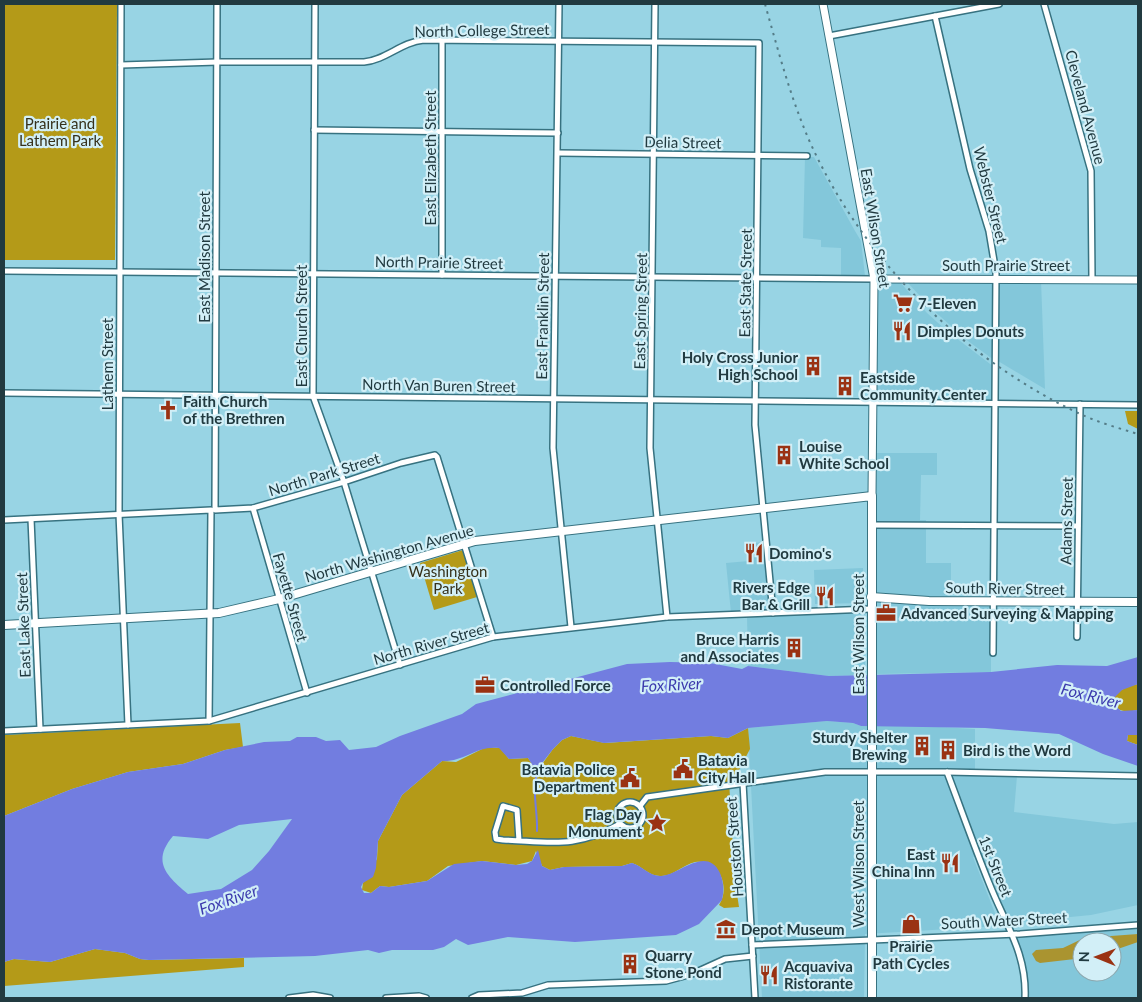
<svg xmlns="http://www.w3.org/2000/svg" width="1142" height="1002" viewBox="0 0 1142 1002" font-family="Lato,sans-serif">
<style>
.built{fill:#83c7da;fill-rule:evenodd}
.green{fill:#b49a18}
.forest{fill:#aa9430}
.water{fill:#727de0;fill-rule:evenodd}
.lines{fill:none;stroke-linecap:round;stroke-linejoin:round}
.stream{stroke:#727de0;stroke-width:2}
.minor-casing{stroke:#377280;stroke-width:8}
.tertiary-casing{stroke:#377280;stroke-width:9}
.secondary-casing{stroke:#377280;stroke-width:10}
.minor{stroke:#fff;stroke-width:5}
.tertiary{stroke:#fff;stroke-width:7}
.secondary{stroke:#fff;stroke-width:8}
.rail{stroke:#547c87;stroke-width:2;stroke-dasharray:2.5 5;stroke-linecap:butt}
.labels{text-anchor:middle;dominant-baseline:central;stroke-width:4.5;stroke-linejoin:round;paint-order:stroke}
.street-label{font-size:15px;fill:#213a40;stroke:#d2eff7}
.park-label{font-size:15px;fill:#36311b;stroke:#d2eff7}
.poi-label{font-size:15px;font-weight:bold;fill:#213a40;stroke:#d2eff7;text-anchor:start}
.water-label{font-size:16px;font-style:italic;fill:#3b39ad;stroke:#d2eff7}
</style>
<rect width="100%" height="100%" fill="#98d4e4"/>
<g class="built">
<path d="M805,157H814L855,231L861,241L865,276H841V248L821,247V240L803,238Z"/>
<path d="M1000,280H1041L1045,389L998,361Z"/>
<path d="M877,281H899L927,313L947,331L994,367V400L876,399Z"/>
<path d="M907,282L995,283L994,360L968,341L933,310Z"/>
<path d="M876,453H937V475H921L920,520H926V563H951V605L991,606V672L875,674Z"/>
<path d="M763,542L770,611L731,613L726,563L749,561L747,544Z"/>
<path d="M863,568L864,603L815,604L814,570Z"/>
<path d="M865,613V675L829,676L748,666L747,616Z"/>
<path d="M827,721L853,723L861,726L902,725L975,729V775L1017,776L1014,812L1114,824L1138,822V905L1091,915L1008,923L982,853L973,857L1000,926L865,934L864,998H762L748,728Z"/>
<path d="M1138,928V998H1028L1023,954L1014,935ZM1082,942H1112V972H1082Z"/>
</g>
<g class="green">
<path d="M4,4H117L115,260H4Z"/>
<path d="M1125,411H1138V429L1128,424Z"/>
<path d="M463,550L477,597L434,610L420,563Z"/>
<path d="M1138,684V710C1127,712 1118,713 1112,702C1114,691 1128,686 1138,684Z"/>
<path d="M240,723L243,747L225,750L183,764L128,772L72,789L4,816V735Z"/>
<path d="M748,728L750,749L739,770L729,781L735,881L739,907L724,908L719,905C731,887 719,858 695,862C682,865 673,877 660,876C649,876 642,866 632,863L622,866L564,867L550,870L542,866L536,851L532,861L516,865L482,861L448,866L427,881L389,887L380,886L371,893L362,890L363,883L377,859L378,841L402,795L442,761L456,762L486,747L500,748L509,759L528,758L537,771L553,749L562,740L571,736L605,743L711,736L728,738Z"/>
<path d="M1128,735H1138V745L1127,741Z"/>
<path d="M95,949L125,953L140,959L149,960L244,958V967L4,986V962L14,959L50,962Z"/>
</g>
<path class="forest" d="M1138,934V942L1112,951V942H1082V961L1075,959L1040,963L1036,961L1032,954L1036,950L1063,948L1084,938Z"/>
<path class="water" d="M1138,657V684L1122,690L1113,699L1112,702L1121,711L1138,710V735H1128L1127,741L1138,745V766L1103,754L1059,734L985,728L861,726L853,723L827,721L748,728L728,738L711,736L604,743L571,736L562,740L553,749L536,771L528,758L509,759L499,748C477,745 464,762 442,761L402,795L378,841L376,868L373,877L363,883L361,887L364,893H371L380,886L389,887L427,881L454,864L482,861L516,865L527,864L532,861L538,850L542,866L550,870L564,867L622,866L632,863C642,866 650,876 660,876C677,877 706,844 720,873C724,883 724,891 722,900L699,924L676,935L575,942L508,937L468,945L456,939L444,947L433,950H392L379,953L368,950L315,956L149,960L140,959L125,953L95,949L50,962L14,959L4,962V816L72,789L128,772L183,764L225,750L264,742L290,741L297,737H316L326,741L340,740L349,750L376,747L400,736L462,714L476,704L627,664L670,662L710,663L742,669L748,666L829,676L991,672L1057,665L1107,666ZM292,819L269,851L252,870L221,889L188,894C167,876 151,862 173,836L208,839L239,825Z"/>
<g class="lines">
<path class="stream" d="M537,831C538,812 531,789 538,771"/>
<defs>
<g id="minor">
<path d="M121,4L119,514L128,725"/>
<path d="M217,4L215,510L253,508L344,482L401,463L435,455L437,457L493,637"/>
<path d="M315,4L313,396L344,482L400,665"/>
<path d="M559,4L553,448L571,627"/>
<path d="M655,4L650,448L667,617"/>
<path d="M1044,4L1091,171L1092,279"/>
<path d="M935,16L970,169L989,231L996,273L993,653"/>
<path d="M829,36L999,4"/>
<path d="M121,65L218,62H364C386,60 401,42 424,40L759,43L755,425L773,613"/>
<path d="M314,130L558,133"/>
<path d="M558,153L807,156"/>
<path d="M4,271L874,279"/>
<path d="M442,275V41"/>
<path d="M4,393L1138,405"/>
<path d="M253,508L307,693"/>
<path d="M31,519L40,729"/>
<path d="M4,520L211,510L209,721"/>
<path d="M872,525L1078,526"/>
<path d="M1077,637L1080,404"/>
<path d="M4,731L209,721L493,637L667,617L871,609"/>
<path d="M947,772C961,809 974,846 989,883C1005,924 1027,953 1025,998"/>
<path d="M743,783L755,998"/>
<circle cx="630" cy="815" r="13"/>
<path d="M640,806L647,797L825,772H947L1138,776"/>
<path d="M519,841L517,810L503,806L495,832L496,839L503,840C553,842 574,849 620,824"/>
<path d="M752,945L1020,934L1138,925"/>
<path d="M289,998L313,995L330,998"/>
<path d="M386,998L419,996L426,998"/>
<path d="M472,998L479,995L522,993L548,985L666,981L692,974L725,959L753,956"/>
</g>
<g id="tertiary">
<path d="M823,4L874,279L872,496"/>
<path d="M874,279L1138,280"/>
</g>
<g id="secondary">
<path d="M871,597L929,601L1138,602"/>
<path d="M4,625L219,613L279,599L475,541L872,496V998"/>
</g>
</defs>
<use href="#minor" class="minor-casing"/>
<use href="#tertiary" class="tertiary-casing"/>
<use href="#secondary" class="secondary-casing"/>
<use href="#minor" class="minor"/>
<use href="#tertiary" class="tertiary"/>
<use href="#secondary" class="secondary"/>
<path class="rail" d="M765,4C778,50 790,96 809,140C862,259 961,357 1078,413C1097,422 1118,428 1138,434"/>
</g>
<defs>
<symbol id="supermarket-bare" viewBox="-9 -9 18 18"><path d="M-6-5.5h2.5l.6 2H6L4.5 2H-2.5L-4.4-4H-6ZM-1.5 3.2a1.3 1.3 0 1 0 .1 0ZM3 3.2a1.3 1.3 0 1 0 .1 0Z" fill="#9a3213" stroke="#d2eff7" stroke-width="2.5" paint-order="stroke"/></symbol>
<symbol id="restaurant-bare" viewBox="-9 -9 18 18"><path d="M-5-6h1v4h1v-4h1v4h1v-4h1v5L-1.5 .5V6h-2V.5L-5-1ZM5-6V6H3V1.5H1.5Q1.5-4 5-6Z" fill="#9a3213" stroke="#d2eff7" stroke-width="2.5" paint-order="stroke"/></symbol>
<symbol id="building-bare" viewBox="-9 -9 18 18"><path d="M-4-6H4V6H1V3H-1V6H-4ZM-2.5-4.3h1.7v1.8h-1.7ZM.8-4.3h1.7v1.8H.8ZM-2.5-1h1.7V.8h-1.7ZM.8-1h1.7V.8H.8Z" fill="#9a3213" stroke="#d2eff7" stroke-width="2.5" paint-order="stroke"/></symbol>
<symbol id="church-bare" viewBox="-9 -9 18 18"><path d="M-1.2-6h2.4v3.5h3.3v2.4h-3.3V6h-2.4V-.1h-3.3v-2.4h3.3Z" fill="#9a3213" stroke="#d2eff7" stroke-width="2.5" paint-order="stroke"/></symbol>
<symbol id="office-bare" viewBox="-9 -9 18 18"><path d="M-6-3h4V-5.5h4V-3h4V5H-6ZM-1-4.5V-3h2v-1.5ZM-6 0V1H6V0Z" fill="#9a3213" stroke="#d2eff7" stroke-width="2.5" paint-order="stroke"/></symbol>
<symbol id="civic-bare" viewBox="-9 -9 18 18"><path d="M-.6-6.5H3V-4.5H.6V-3L4-1V1h2V6H-6V1h2V-1L-.6-3ZM-1.2 2.5V6h2.4V2.5Z" fill="#9a3213" stroke="#d2eff7" stroke-width="2.5" paint-order="stroke"/></symbol>
<symbol id="sight-bare" viewBox="-9 -9 18 18"><path d="M0-6L1.8-2.2L6-1.7L2.9 1.2L3.7 5.4L0 3.3L-3.7 5.4L-2.9 1.2L-6-1.7L-1.8-2.2Z" fill="#9a3213" stroke="#d2eff7" stroke-width="2.5" paint-order="stroke"/></symbol>
<symbol id="shop-bare" viewBox="-9 -9 18 18"><path d="M-5-2.5h2.3a2.7 3.5 0 0 1 5.4 0H5L5.5 6h-11ZM-1.5-2.5h3a1.5 2.3 0 0 0-3 0Z" fill="#9a3213" stroke="#d2eff7" stroke-width="2.5" paint-order="stroke"/></symbol>
<symbol id="museum-bare" viewBox="-9 -9 18 18"><path d="M0-6L6-3V-2H-6V-3ZM-5-1h2V3h-2ZM-1-1h2V3h-2ZM3-1h2V3H3ZM-6 4H6V6H-6Z" fill="#9a3213" stroke="#d2eff7" stroke-width="2.5" paint-order="stroke"/></symbol>
</defs>
<g fill-rule="evenodd">
<use href="#supermarket-bare" x="889" y="289" width="28" height="28"/>
<use href="#restaurant-bare" x="888" y="317" width="28" height="28"/>
<use href="#building-bare" x="799" y="352" width="28" height="28"/>
<use href="#building-bare" x="831" y="372" width="28" height="28"/>
<use href="#church-bare" x="154" y="396" width="28" height="28"/>
<use href="#building-bare" x="770" y="441" width="28" height="28"/>
<use href="#restaurant-bare" x="740" y="539" width="28" height="28"/>
<use href="#restaurant-bare" x="811" y="582" width="28" height="28"/>
<use href="#office-bare" x="872" y="599" width="28" height="28"/>
<use href="#building-bare" x="780" y="634" width="28" height="28"/>
<use href="#office-bare" x="471" y="671" width="28" height="28"/>
<use href="#building-bare" x="908" y="732" width="28" height="28"/>
<use href="#building-bare" x="934" y="736" width="28" height="28"/>
<use href="#civic-bare" x="669" y="755" width="28" height="28"/>
<use href="#civic-bare" x="616" y="764" width="28" height="28"/>
<use href="#sight-bare" x="643" y="809" width="28" height="28"/>
<use href="#restaurant-bare" x="936" y="849" width="28" height="28"/>
<use href="#shop-bare" x="897" y="910" width="28" height="28"/>
<use href="#museum-bare" x="712" y="915" width="28" height="28"/>
<use href="#building-bare" x="616" y="950" width="28" height="28"/>
<use href="#restaurant-bare" x="755" y="961" width="28" height="28"/>
</g>
<g class="labels">
<g class="street-label">
<text transform="translate(482 30) rotate(-1)">North College Street</text>
<text transform="translate(1086 107) rotate(75)">Cleveland Avenue</text>
<text transform="translate(683 142) rotate(1)">Delia Street</text>
<text transform="translate(430 158) rotate(-90)">East Elizabeth Street</text>
<text transform="translate(991 195) rotate(76)">Webster Street</text>
<text transform="translate(876 228) rotate(81)">East Wilson Street</text>
<text transform="translate(204 257) rotate(-90)">East Madison Street</text>
<text transform="translate(439 262) rotate(1)">North Prairie Street</text>
<text x="1006" y="265">South Prairie Street</text>
<text transform="translate(745 283) rotate(-89)">East State Street</text>
<text transform="translate(640 311) rotate(-89)">East Spring Street</text>
<text transform="translate(542 316) rotate(-89)">East Franklin Street</text>
<text transform="translate(301 326) rotate(-90)">East Church Street</text>
<text transform="translate(107 364) rotate(-90)">Lathem Street</text>
<text transform="translate(439 385) rotate(1)">North Van Buren Street</text>
<text transform="translate(324 474) rotate(-17)">North Park Street</text>
<text transform="translate(1066 521) rotate(-89)">Adams Street</text>
<text transform="translate(389 553) rotate(-16)">North Washington Avenue</text>
<text transform="translate(1005 588) rotate(1)">South River Street</text>
<text transform="translate(291 597) rotate(74)">Fayette Street</text>
<text transform="translate(23 625) rotate(-92)">East Lake Street</text>
<text transform="translate(858 634) rotate(-90)">East Wilson Street</text>
<text transform="translate(431 643) rotate(-16)">North River Street</text>
<text transform="translate(734 847) rotate(-94)">Houston Street</text>
<text transform="translate(858 864) rotate(-90)">West Wilson Street</text>
<text transform="translate(996 866) rotate(68)">1st Street</text>
<text transform="translate(1004 920) rotate(-3)">South Water Street</text>
</g>
<g class="park-label">
<text x="60" y="123">Prairie and<tspan x="60" dy="17">Lathem Park</tspan></text>
<text x="448" y="571">Washington<tspan x="448" dy="17">Park</tspan></text>
</g>
<g class="poi-label">
<text x="918" y="303">7-Eleven</text>
<text x="917" y="331">Dimples Donuts</text>
<text x="798" y="357" text-anchor="end">Holy Cross Junior<tspan x="798" dy="17">High School</tspan></text>
<text x="860" y="377">Eastside<tspan x="860" dy="17">Community Center</tspan></text>
<text x="183" y="401">Faith Church<tspan x="183" dy="17">of the Brethren</tspan></text>
<text x="799" y="446">Louise<tspan x="799" dy="17">White School</tspan></text>
<text x="769" y="553">Domino's</text>
<text x="810" y="587" text-anchor="end">Rivers Edge<tspan x="810" dy="17">Bar &amp; Grill</tspan></text>
<text x="901" y="613">Advanced Surveying &amp; Mapping</text>
<text x="779" y="639" text-anchor="end">Bruce Harris<tspan x="779" dy="17">and Associates</tspan></text>
<text x="500" y="685">Controlled Force</text>
<text x="907" y="737" text-anchor="end">Sturdy Shelter<tspan x="907" dy="17">Brewing</tspan></text>
<text x="963" y="750">Bird is the Word</text>
<text x="698" y="760">Batavia<tspan x="698" dy="17">City Hall</tspan></text>
<text x="615" y="769" text-anchor="end">Batavia Police<tspan x="615" dy="17">Department</tspan></text>
<text x="642" y="814" text-anchor="end">Flag Day<tspan x="642" dy="17">Monument</tspan></text>
<text x="935" y="854" text-anchor="end">East<tspan x="935" dy="17">China Inn</tspan></text>
<text x="741" y="929">Depot Museum</text>
<text x="911" y="946" text-anchor="middle">Prairie<tspan x="911" dy="17">Path Cycles</tspan></text>
<text x="645" y="955">Quarry<tspan x="645" dy="17">Stone Pond</tspan></text>
<text x="784" y="966">Acquaviva<tspan x="784" dy="17">Ristorante</tspan></text>
</g>
<g class="water-label">
<text transform="translate(671 684) rotate(-3)">Fox River</text>
<text transform="translate(1091 695) rotate(14)">Fox River</text>
<text transform="translate(228 899) rotate(-19)">Fox River</text>
</g>
</g>
<rect width="1142" height="1002" fill="none" stroke="#213a40" stroke-width="10"/>
<g transform="translate(1097 957) rotate(271)"><circle r="24" fill="#d2eff7" stroke="#8ba7ae"/>
<path d="M0-4L9 19L0 12L-9 19Z" fill="#9a3213"/>
<text y="-8" font-size="14" font-weight="bold" text-anchor="middle" fill="#213a40">N</text>
</g>
</svg>
